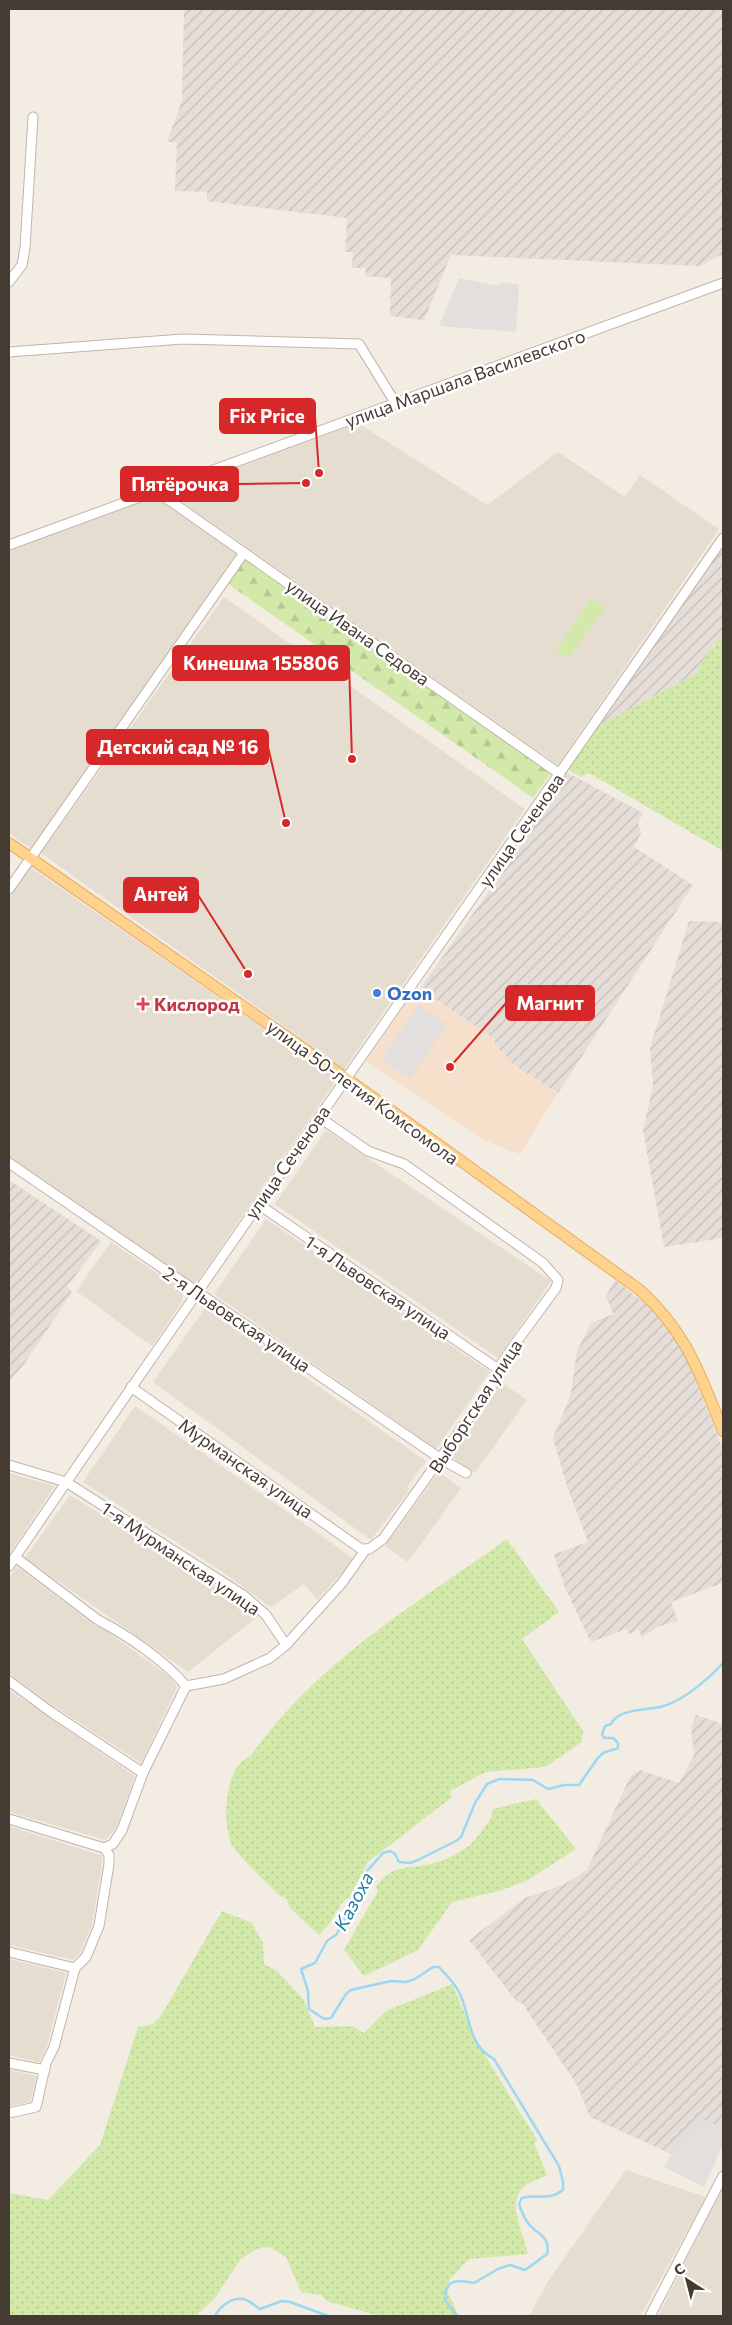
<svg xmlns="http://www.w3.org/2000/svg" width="732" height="2325" viewBox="0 0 732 2325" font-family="Commissioner,sans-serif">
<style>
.residential{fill:#e6ddd1}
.commercial{fill:#f6e0cc}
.industrial{fill:url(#industrial-furrows)}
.grass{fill:url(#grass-dots)}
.forest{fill:url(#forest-firs)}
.park{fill:#d3e9aa}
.parking{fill:#e2dfdc}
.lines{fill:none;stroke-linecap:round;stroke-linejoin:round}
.stream{stroke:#9cd8f2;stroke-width:2.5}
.minor-casing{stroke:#c1b5a8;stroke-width:11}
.major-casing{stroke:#e7ae5c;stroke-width:12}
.minor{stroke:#fff;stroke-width:9}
.major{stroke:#ffd38f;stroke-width:10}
.shop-dot{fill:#3f7fe0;stroke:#fff;stroke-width:2}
.health-dot{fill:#e0444e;stroke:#fff;stroke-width:2}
.labels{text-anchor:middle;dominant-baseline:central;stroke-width:5;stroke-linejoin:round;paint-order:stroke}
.street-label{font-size:18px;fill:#443c33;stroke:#fff}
.shop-label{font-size:18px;font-weight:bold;fill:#366cbe;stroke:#fff;text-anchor:start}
.health-label{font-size:18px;font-weight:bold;fill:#be3a42;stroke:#fff;text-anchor:start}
.water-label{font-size:19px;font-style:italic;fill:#277ca3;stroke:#fff}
.leader{fill:none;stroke:#d62828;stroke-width:2}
.callout-dot{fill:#d62828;stroke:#fff;stroke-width:2}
.callout{fill:#d62828;stroke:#d62828;stroke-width:2}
.callout-label{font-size:19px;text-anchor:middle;font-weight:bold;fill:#fff}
</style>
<defs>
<pattern id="industrial-furrows" width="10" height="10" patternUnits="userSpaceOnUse" patternTransform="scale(1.25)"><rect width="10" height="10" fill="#e4ddd8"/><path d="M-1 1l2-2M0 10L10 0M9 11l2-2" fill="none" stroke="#c5bfba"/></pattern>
<pattern id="grass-dots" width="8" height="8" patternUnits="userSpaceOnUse" patternTransform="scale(1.25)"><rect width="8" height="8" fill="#d3e9aa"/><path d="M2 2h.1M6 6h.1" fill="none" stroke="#b6c993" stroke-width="1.8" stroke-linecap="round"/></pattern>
<pattern id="forest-firs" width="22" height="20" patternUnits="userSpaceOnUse" patternTransform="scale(1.25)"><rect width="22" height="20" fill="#d3e9aa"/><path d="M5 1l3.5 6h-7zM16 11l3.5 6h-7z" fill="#b6c993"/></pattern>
</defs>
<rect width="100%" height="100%" fill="#f2ece3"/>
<g class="residential">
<path d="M358,423L487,505L558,452L625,497L640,475L719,529L558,765L168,492Z"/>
<path d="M155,497L236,554L31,849L9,833V551Z"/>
<path d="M224,597L525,809L344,1069L41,853Z"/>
<path d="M30,867L337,1079L195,1285L9,1158V898Z"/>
<path d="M326,1130L551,1281L498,1358L275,1204Z"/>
<path d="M266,1219L490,1372L436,1449L214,1294Z"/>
<path d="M111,1242L179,1288L183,1295L182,1302L152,1346L76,1291Z"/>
<path d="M205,1308L426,1461L407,1487L410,1489L371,1540L153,1382Z"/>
<path d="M502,1383L527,1400L475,1473L451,1457Z"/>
<path d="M135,1406L325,1538L354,1560L317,1600L304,1584L271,1607L221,1571L83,1482Z"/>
<path d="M439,1472L461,1488L408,1562L385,1546Z"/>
<path d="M9,1473L55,1486L9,1554Z"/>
<path d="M70,1495L245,1604L257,1617L188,1672L25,1558Z"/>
<path d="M17,1567L94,1625L105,1630L170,1677L177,1687L141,1763L55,1707L9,1673V1578Z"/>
<path d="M9,1690L135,1776L116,1828L106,1840L9,1812Z"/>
<path d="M9,1826L102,1856V1864L92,1925L80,1953L73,1960L9,1945Z"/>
<path d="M9,1959L66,1973L47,2045L39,2062L9,2055Z"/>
<path d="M9,2070L37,2076L30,2102L9,2106Z"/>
<path d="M626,2170L706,2197L640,2316H526L531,2313L547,2283Z"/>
<path d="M723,2186V2316H658Z"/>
</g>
<path class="commercial" d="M417,987L495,1039V1044L513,1064L558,1093L520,1154L507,1150L478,1137L366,1061Z"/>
<g class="industrial">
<path d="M184,9H723V254L700,266L451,255L425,318L423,320L390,316L391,278L365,276L366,268H352L353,252H345L347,218L207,201V192L175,191L177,142H167L182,101Z"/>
<path d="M723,546V632L694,675L599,725Z"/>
<path d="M566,772L643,813L638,823L641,833L634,847L693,885L558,1093L513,1064L495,1044V1039L420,989L528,836L525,833Z"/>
<path d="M689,921L723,922V1238L664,1247L643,1130L653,1086L650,1048Z"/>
<path d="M9,1180L101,1241L67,1287L72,1292L25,1363L9,1382Z"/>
<path d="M615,1280L651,1308L678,1343L685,1354L723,1449V1583L671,1602L678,1621L660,1626L642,1637L638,1629L630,1634L626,1629L591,1642L565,1588L554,1554L588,1542L568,1489L553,1438L571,1394L577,1351L591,1323L613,1314L606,1296Z"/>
<path d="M696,1715L723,1724V2128L704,2120L683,2136L671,2154L590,2117L577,2085L522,2003L517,2002L469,1940L525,1898L563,1885L587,1870L631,1775L640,1770L679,1783L694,1755L691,1728Z"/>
</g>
<g class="grass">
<path d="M723,632V851L589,773L581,777L567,769L599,725L694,675Z"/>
<path d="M507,1539L559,1612L522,1639L583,1731L582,1742L545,1767L486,1772L450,1791L452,1797L368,1862L350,1896L341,1904L330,1923L319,1935L289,1907L287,1899L280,1896C271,1887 234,1852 231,1843C222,1821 225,1764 250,1757C315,1663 416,1604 507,1539Z"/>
<path d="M536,1799L576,1849L528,1880L502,1890L452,1902L418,1950L364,1976L344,1950L378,1891L376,1886C380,1882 383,1878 387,1875C398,1866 412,1868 425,1865C448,1861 471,1849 483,1829C488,1821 492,1820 493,1809Z"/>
<path d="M222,1911L252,1923L263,1943L264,1964L277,1971L304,2000L315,2027L352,2026L364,2033L386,2011L452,1984L479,2046L537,2140L534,2143L547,2175C540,2179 531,2181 525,2186C505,2201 524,2234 528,2254L469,2259L450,2279L447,2291L459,2316H379L327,2301L321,2295L301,2292L286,2257L269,2247L256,2249L240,2260L215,2298L196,2316H9V2193L48,2200L100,2145L138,2027L153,2024L162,2014Z"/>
</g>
<path class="forest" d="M244,559L551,773L533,798L227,583Z"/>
<path class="park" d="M591,599L606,607L568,658L556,651Z"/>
<g class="parking">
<path d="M459,278L499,286L500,282L519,285L516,332L439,326Z"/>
<path d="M418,1005L447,1024L410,1079L381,1059Z"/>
<path d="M704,2120L723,2128V2144L704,2187L664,2167L682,2136Z"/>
</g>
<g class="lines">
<g class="stream">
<path d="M215,2316C220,2306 234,2295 246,2300C252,2302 255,2306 260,2309L282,2301L290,2302L328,2316"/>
<path d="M457,2316L445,2300C445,2278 457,2280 474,2283L498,2269L510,2265L525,2270L547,2254C551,2236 536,2234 528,2223C524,2218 521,2210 519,2204L522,2198C538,2194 549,2201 563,2190V2182L559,2166L494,2059C467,2045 471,2015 459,1992C454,1982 446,1975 439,1967H433L415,1979L406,1982L391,1981L351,1990L346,1994L331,2018L324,2019L309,2009L308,1991L301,1969L315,1963L327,1941L337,1934L367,1871L383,1853L390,1851L395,1854L399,1862L410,1863L418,1860L456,1841L461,1837L475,1803L487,1784L499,1779L533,1780L548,1789L564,1785H579L597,1759L603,1753L618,1748V1743L613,1738H604L602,1734L605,1726L611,1724C618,1709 645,1710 660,1707C684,1701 707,1680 723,1663"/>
</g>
<defs>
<g id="minor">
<path d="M9,282L22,265L25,248L33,117"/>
<path d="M9,352L183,339L359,344L396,404"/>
<path d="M156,491L560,774"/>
<path d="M9,545L723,283"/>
<path d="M9,889L241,557"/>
<path d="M9,1163L441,1459L466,1473"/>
<path d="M258,1204L498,1369"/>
<path d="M131,1387L361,1549H369L383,1539L498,1377V1369L512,1348L556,1288L558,1280L543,1263L404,1164L368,1151L319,1117"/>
<path d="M9,1465L66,1482L243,1595L266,1615L286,1645"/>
<path d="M15,1557L98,1620C127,1635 164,1660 186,1686"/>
<path d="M9,1566C244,1221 486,881 723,538"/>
<path d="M9,1681L51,1712L143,1773"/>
<path d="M186,1686L224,1679L270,1658L286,1645L342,1583L366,1549"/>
<path d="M9,1819L104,1848"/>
<path d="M104,1848L113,1844L122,1830L143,1773L186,1686"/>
<path d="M9,1952L75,1968"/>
<path d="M9,2063L45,2070"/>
<path d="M9,2113L36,2107L46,2063L54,2047L75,1968L86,1957L99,1926L109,1864V1855L104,1848"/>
<path d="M650,2316L723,2176"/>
</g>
<path id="major" d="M9,843L346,1078L640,1290C687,1333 700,1374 723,1431"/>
</defs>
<use href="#minor" class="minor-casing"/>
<use href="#major" class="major-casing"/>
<use href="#minor" class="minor"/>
<use href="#major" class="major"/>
</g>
<circle class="shop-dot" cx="377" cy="993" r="5"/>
<path class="health-dot" d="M140.5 996.5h5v5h5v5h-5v5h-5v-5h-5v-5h5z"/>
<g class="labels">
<g class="street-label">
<text transform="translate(465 378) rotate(-20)">улица Маршала Василевского</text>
<text transform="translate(358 632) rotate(35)">улица Ивана Седова</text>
<text transform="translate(521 830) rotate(-55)">улица Сеченова</text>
<text transform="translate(363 1092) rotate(36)">улица 50-летия Комсомола</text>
<text transform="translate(287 1162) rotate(-55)">улица Сеченова</text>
<text transform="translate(378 1287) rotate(34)">1-я Львовская улица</text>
<text transform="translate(237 1319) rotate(34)">2-я Львовская улица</text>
<text transform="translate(475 1406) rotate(-57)">Выборгская улица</text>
<text transform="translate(246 1468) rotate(35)">Мурманская улица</text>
<text transform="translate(181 1558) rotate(34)">1-я Мурманская улица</text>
</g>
<g class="shop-label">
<text x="387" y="993">Ozon</text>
</g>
<g class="health-label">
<text x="154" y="1004">Кислород</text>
</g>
<g class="water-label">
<text transform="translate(353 1901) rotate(-62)">Казоха</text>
</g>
</g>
<path class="leader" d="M319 473L315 416M306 483L238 484M352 759L349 663M286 823L268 747M248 974L198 895M450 1067L506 1003"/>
<g class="callout-dot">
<circle cx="319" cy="473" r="5"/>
<circle cx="306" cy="483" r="5"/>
<circle cx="352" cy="759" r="5"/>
<circle cx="286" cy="823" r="5"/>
<circle cx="248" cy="974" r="5"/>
<circle cx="450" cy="1067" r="5"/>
</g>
<g class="callout">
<rect x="220" y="399" width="95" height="34" rx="5"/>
<rect x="121" y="467" width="117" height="34" rx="5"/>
<rect x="173" y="646" width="176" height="34" rx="5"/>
<rect x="87" y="730" width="181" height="34" rx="5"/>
<rect x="124" y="878" width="74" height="34" rx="5"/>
<rect x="506" y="986" width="88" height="34" rx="5"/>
</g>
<g class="callout-label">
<text x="267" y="423">Fix Price</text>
<text x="180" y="491">Пятёрочка</text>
<text x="261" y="670">Кинешма 155806</text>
<text x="178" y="754">Детский сад № 16</text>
<text x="161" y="901">Антей</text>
<text x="550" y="1010">Магнит</text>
</g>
<rect width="732" height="2325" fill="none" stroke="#443c33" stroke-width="20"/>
<g transform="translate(687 2280) rotate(324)" stroke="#ffffff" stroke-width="4" paint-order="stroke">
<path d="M0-4L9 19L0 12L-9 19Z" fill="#443c33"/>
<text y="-8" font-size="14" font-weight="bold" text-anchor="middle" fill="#443c33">С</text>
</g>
</svg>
